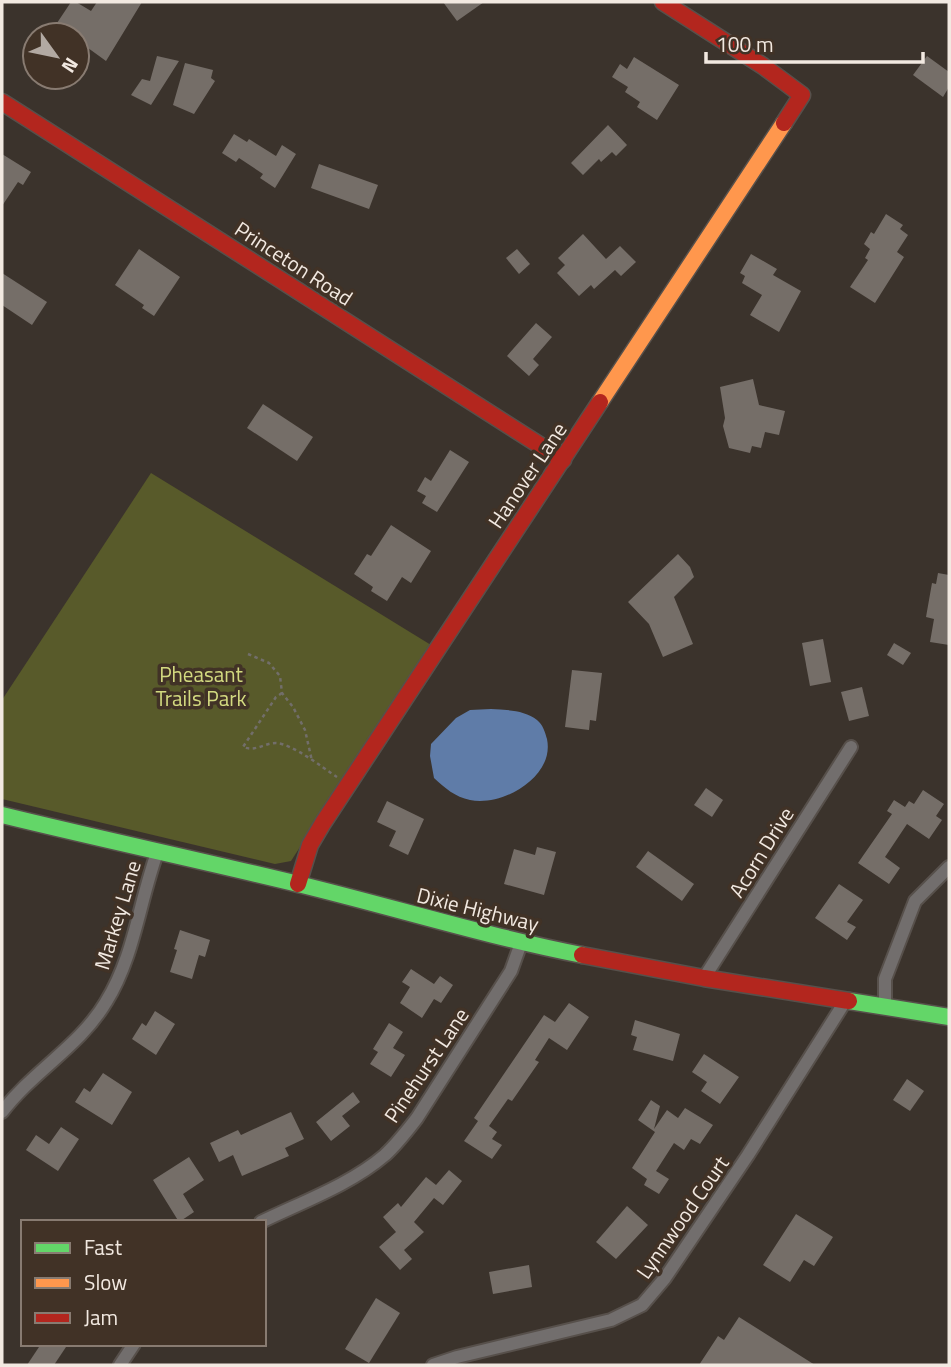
<svg xmlns="http://www.w3.org/2000/svg" width="951" height="1367" viewBox="0 0 951 1367" font-family="'Titillium Web',sans-serif">
<style>
.green{fill:#585a2a}
.water{fill:#5f7ca8}
.building{fill:#756e68}
.lines{fill:none;stroke-linecap:round;stroke-linejoin:round}
.street-casing{stroke:#57504b;stroke-width:16}
.fast-casing{stroke:#57504b;stroke-width:19}
.slow-casing{stroke:#57504b;stroke-width:19}
.jam-casing{stroke:#57504b;stroke-width:19}
.path{stroke:#726e6a;stroke-width:2.5;stroke-dasharray:3.5 3.5;stroke-linecap:butt}
.street{stroke:#726e6d;stroke-width:12}
.fast{stroke:#63d668;stroke-width:16}
.slow{stroke:#ff974d;stroke-width:16}
.jam{stroke:#b3261e;stroke-width:16}
.labels{text-anchor:middle;dominant-baseline:central;stroke-width:7;stroke-linejoin:round;paint-order:stroke}
.street-label{font-size:21px;fill:#f2e9e1;stroke:#413226}
.park-label{font-size:21px;fill:#d3da80;stroke:#413226}
</style>
<rect width="100%" height="100%" fill="#3b332c"/>
<path class="green" d="M151,473L431,645L291,861L275,864L2,799V700Z"/>
<path class="water" d="M491,709C507,710 525,710 537,720C543,725 545,732 547,739C555,777 502,807 470,800C455,797 445,788 434,778L430,756L431,744L456,718L470,710Z"/>
<g class="building">
<path d="M71,2H76L91,11L97,2H142L106,61L77,40V35H49Z"/>
<path d="M443,2H484L457,21Z"/>
<path d="M157,56L179,61L151,105L131,95L142,79L150,81Z"/>
<path d="M927,56L949,72V87L943,97L913,75Z"/>
<path d="M634,57L679,85L657,120L637,107L640,102L625,92L628,87L612,77L620,64L627,69Z"/>
<path d="M185,63L213,70L211,78L215,81L194,114L173,105Z"/>
<path d="M608,125L627,145L616,156L612,152L601,162L599,159L583,175L571,163Z"/>
<path d="M234,134L247,142L249,139L276,156L282,145L296,154L275,188L260,178L263,174L239,158L236,162L222,153Z"/>
<path d="M2,154L31,172L23,185L18,182L2,206Z"/>
<path d="M319,164L378,185L369,209L311,188Z"/>
<path d="M886,214L903,225L900,229L908,235L897,252L904,257L875,303L850,287L868,260L865,258L870,249L864,244L871,232L874,234Z"/>
<path d="M583,234L606,259L620,246L636,262L621,276L615,270L594,289L591,285L579,296L557,273L565,265L558,258Z"/>
<path d="M139,249L180,277L154,316L142,308L144,305L115,285Z"/>
<path d="M517,249L530,264L519,274L506,258Z"/>
<path d="M751,254L777,269L773,275L801,291L779,332L750,315L762,295L742,283L745,276L740,273Z"/>
<path d="M2,273L47,302L32,325L2,305Z"/>
<path d="M536,323L552,337L533,359L539,365L529,376L507,356Z"/>
<path d="M753,379L759,405L785,411L779,435L765,432L761,448L752,446L750,453L729,448L723,426L725,418L720,387Z"/>
<path d="M263,404L313,437L297,461L247,428Z"/>
<path d="M450,450L469,462L437,512L422,503L426,496L417,491L425,477L431,481Z"/>
<path d="M391,525L431,551L411,583L402,577L387,601L371,591L373,587L354,574L367,554L371,556Z"/>
<path d="M678,554L690,567L694,577L674,597L693,644L663,657L649,624L628,602Z"/>
<path d="M938,573L949,575V645L930,642L934,619L926,617L932,583L936,584Z"/>
<path d="M823,639L831,682L810,686L802,643Z"/>
<path d="M894,643L911,653L903,665L887,655Z"/>
<path d="M572,670L602,673L596,721L590,720L589,730L565,727Z"/>
<path d="M862,687L869,716L849,721L841,692Z"/>
<path d="M706,788L723,800L712,817L694,805Z"/>
<path d="M923,790L944,804L936,816L942,820L929,839L907,824L885,857L900,868L889,884L858,863L892,814L887,811L894,800L905,807L909,801L914,804Z"/>
<path d="M387,801L424,819L408,855L389,846L396,831L377,822Z"/>
<path d="M537,847L556,852L544,895L504,884L514,849L535,855Z"/>
<path d="M648,851L694,884L682,901L636,867Z"/>
<path d="M839,884L863,900L847,922L856,927L847,940L815,918Z"/>
<path d="M180,930L210,940L205,957L199,955L192,979L170,972L177,950L174,949Z"/>
<path d="M411,969L434,984L440,976L453,985L441,1003L434,999L422,1018L400,1003L410,987L402,982Z"/>
<path d="M569,1003L589,1017L567,1050L549,1038L535,1060L539,1062L512,1101L508,1099L489,1126L497,1132L492,1139L502,1145L492,1159L464,1141L478,1121L474,1118L544,1015L555,1022Z"/>
<path d="M155,1011L175,1024L156,1055L132,1039L142,1023L146,1026Z"/>
<path d="M635,1020L680,1034L673,1061L633,1050L637,1037L631,1035Z"/>
<path d="M389,1023L403,1032L393,1048L405,1055L391,1077L370,1064L378,1052L373,1049Z"/>
<path d="M704,1054L739,1077L720,1104L701,1091L707,1082L692,1072Z"/>
<path d="M103,1073L132,1092L112,1125L75,1102L84,1088L90,1092Z"/>
<path d="M907,1079L924,1091L910,1111L893,1100Z"/>
<path d="M353,1092L360,1102L342,1116L350,1126L331,1141L316,1122Z"/>
<path d="M651,1100L660,1106L654,1129L667,1110L678,1118L685,1108L713,1125L700,1144L691,1139L684,1150L674,1143L656,1171L669,1179L659,1194L644,1185L647,1179L632,1168L655,1132L638,1120Z"/>
<path d="M291,1112L304,1139L285,1148L289,1156L242,1176L233,1155L219,1162L210,1143L238,1130L241,1135Z"/>
<path d="M61,1127L79,1139L58,1171L26,1150L36,1135L49,1144Z"/>
<path d="M189,1157L204,1180L183,1194L194,1212L179,1222L153,1180Z"/>
<path d="M449,1170L462,1181L443,1205L434,1198L414,1222L424,1232L404,1250L412,1259L400,1270L379,1247L396,1232L383,1217L398,1203L401,1207L426,1177L436,1185Z"/>
<path d="M627,1206L648,1225L616,1259L596,1242Z"/>
<path d="M796,1214L833,1237L814,1266L804,1260L790,1282L763,1265Z"/>
<path d="M529,1265L532,1287L493,1294L489,1272Z"/>
<path d="M376,1298L400,1313L369,1363L345,1349Z"/>
<path d="M739,1317L815,1365H699L718,1336L724,1340Z"/>
<path d="M41,1344H68L54,1365H27Z"/>
</g>
<g class="lines">
<defs>
<g id="street">
<path d="M704,978L851,747"/>
<path d="M885,1007V979L915,901L949,867"/>
<path d="M2,1112C33,1071 80,1046 106,1002C134,957 139,903 157,853"/>
<path d="M261,1222C302,1202 350,1185 385,1155C397,1144 407,1131 417,1118L511,971L521,943"/>
<path d="M120,1365L134,1344"/>
<path d="M433,1365L457,1357L611,1320L642,1305L665,1278L748,1155L846,1000"/>
</g>
<g id="fast">
<path d="M2,815C100,839 199,860 298,884C393,907 485,936 582,955"/>
<path d="M849,1001L949,1017"/>
</g>
<path id="slow" d="M600,402L784,123"/>
<g id="jam">
<path d="M663,2L763,66L802,95L784,123"/>
<path d="M2,102L563,460"/>
<path d="M298,884L310,845L323,823L600,402"/>
<path d="M582,955L704,978L849,1001"/>
</g>
</defs>
<use href="#street" class="street-casing"/>
<use href="#fast" class="fast-casing"/>
<use href="#slow" class="slow-casing"/>
<use href="#jam" class="jam-casing"/>
<g class="path">
<path d="M248,654L269,663L280,676L282,693L293,707L305,730L312,761"/>
<path d="M282,693L276,697L243,747C256,752 264,743 276,743C293,744 323,768 337,777"/>
</g>
<use href="#street" class="street"/>
<use href="#fast" class="fast"/>
<use href="#slow" class="slow"/>
<use href="#jam" class="jam"/>
</g>
<g class="labels">
<g class="street-label">
<text transform="translate(294 263) rotate(33)">Princeton Road</text>
<text transform="translate(527 475) rotate(-56)">Hanover Lane</text>
<text transform="translate(761 852) rotate(-58)">Acorn Drive</text>
<text transform="translate(478 909) rotate(14)">Dixie Highway</text>
<text transform="translate(117 915) rotate(-73)">Markey Lane</text>
<text transform="translate(426 1065) rotate(-56)">Pinehurst Lane</text>
<text transform="translate(682 1217) rotate(-55)">Lynnwood Court</text>
</g>
<g class="park-label">
<text x="201" y="674">Pheasant<tspan x="201" dy="24">Trails Park</tspan></text>
</g>
</g>
<rect width="951" height="1367" fill="none" stroke="#f2e9e1" stroke-width="7"/>
<rect x="21" y="1220" width="245" height="126" fill="#413226" stroke="#887b71" stroke-width="2"/>
<rect x="35" y="1243" width="35" height="10" fill="#63d668" stroke="#887b71" stroke-width="2"/>
<text x="84" y="1255" font-size="21" fill="#f2e9e1">Fast</text>
<rect x="35" y="1278" width="35" height="10" fill="#ff974d" stroke="#887b71" stroke-width="2"/>
<text x="84" y="1290" font-size="21" fill="#f2e9e1">Slow</text>
<rect x="35" y="1313" width="35" height="10" fill="#b3261e" stroke="#887b71" stroke-width="2"/>
<text x="84" y="1325" font-size="21" fill="#f2e9e1">Jam</text>
<g transform="translate(56 56) rotate(123)"><circle r="33" fill="#413226" stroke="#887b71" stroke-width="2"/>
<path d="M0-5L12 26L0 18L-12 26Z" fill="#b2a9a2"/>
<text y="-10" font-size="19" font-weight="bold" text-anchor="middle" fill="#f2e9e1">N</text>
</g>
<path d="M706 52v10h217v-10" fill="none" stroke="#f2e9e1" stroke-width="3.5"/>
<text x="716" y="52" font-size="21" fill="#f2e9e1" stroke="#413226" stroke-width="5" paint-order="stroke">100 m</text>
</svg>
